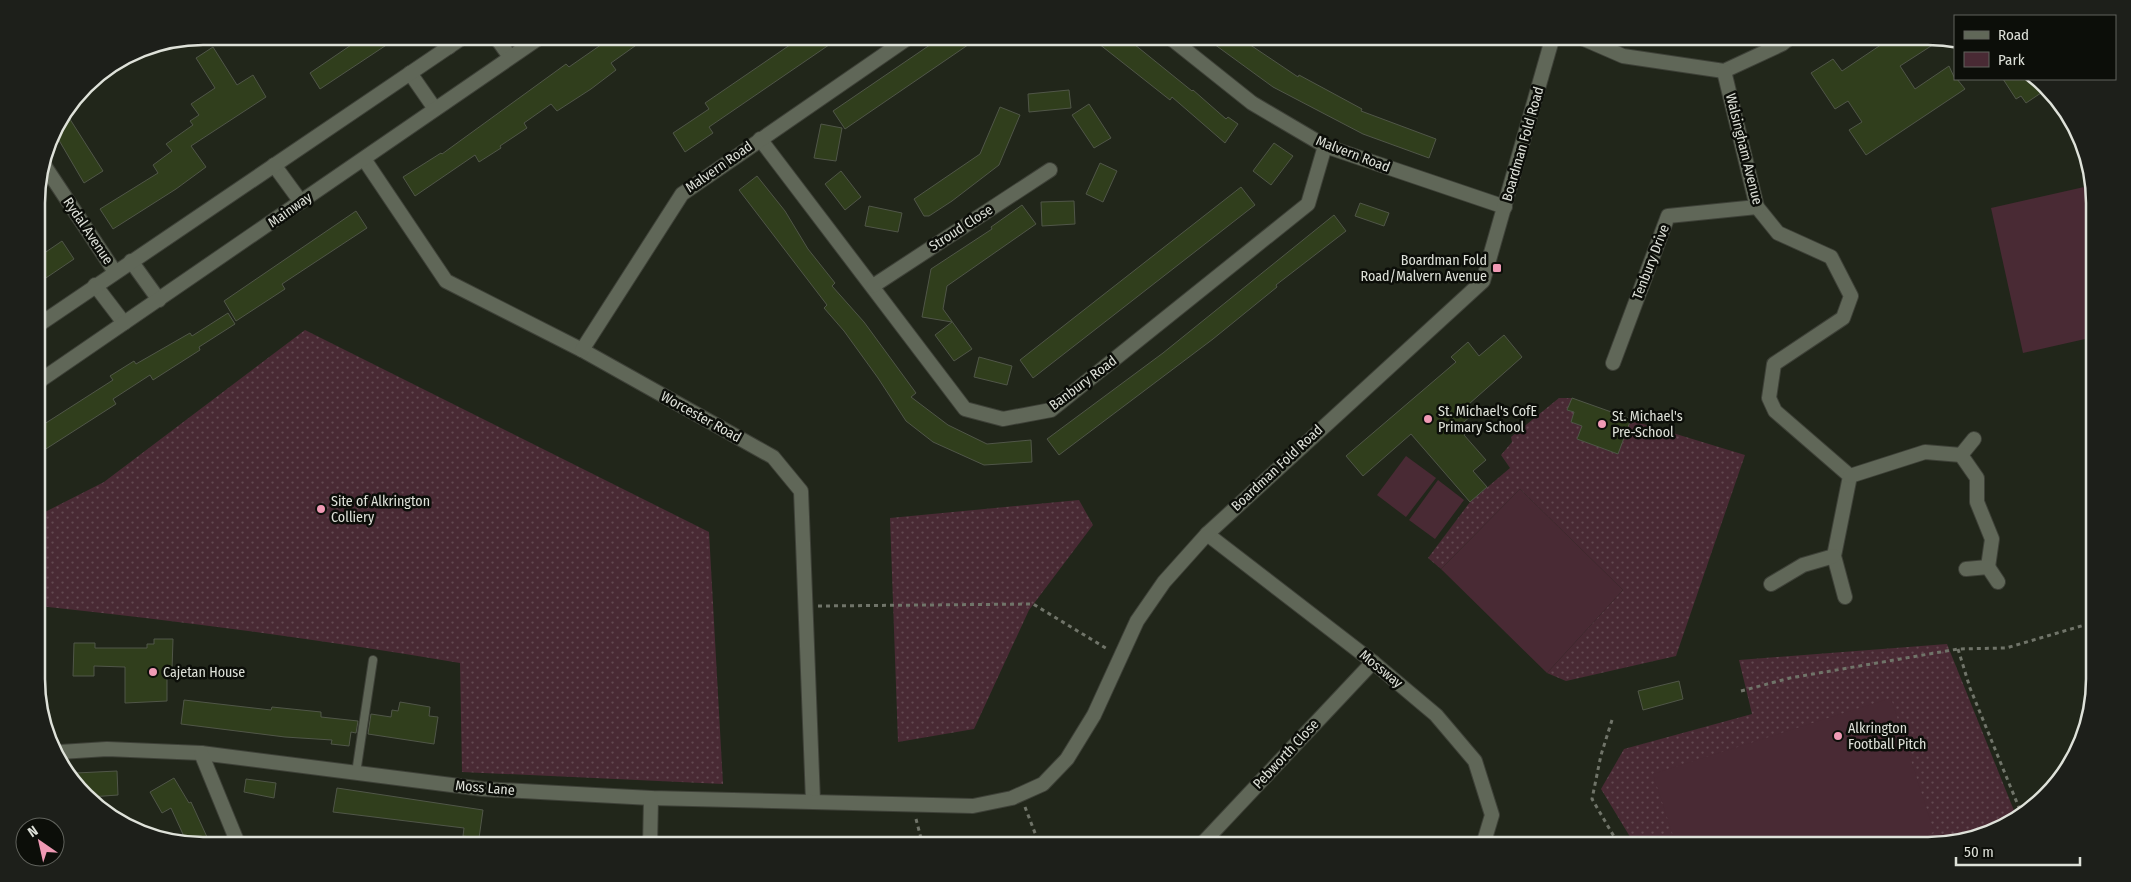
<svg xmlns="http://www.w3.org/2000/svg" width="2131" height="882" viewBox="0 0 2131 882" font-family="'Fira Sans Condensed',sans-serif">
<style>
.grass{fill:url(#grass-dots)}
.park{fill:#492a34}
.building{fill:#303e1c;stroke:#505648}
.lines{fill:none;stroke-linecap:round;stroke-linejoin:round}
.service-casing{stroke:#3e4138;stroke-width:10}
.minor-casing{stroke:#3e4138;stroke-width:16}
.tertiary-casing{stroke:#3e4138;stroke-width:16}
.path{stroke:#707469;stroke-width:3;stroke-dasharray:4 4;stroke-linecap:butt}
.service{stroke:#606758;stroke-width:8}
.minor{stroke:#606758;stroke-width:14}
.tertiary{stroke:#606758;stroke-width:14}
.poi-dot{fill:#f09ab5;stroke:#0c0e09;stroke-width:2}
.labels{text-anchor:middle;dominant-baseline:central;stroke-width:5;stroke-linejoin:round;paint-order:stroke}
.street-label{font-size:14px;fill:#dee1d9;stroke:#0c0e09}
.poi-label{font-size:14px;fill:#dee1d9;stroke:#0c0e09;text-anchor:start}
.rim{fill:none;stroke:#dee1d9;stroke-width:2.5}
</style>
<defs>
<pattern id="grass-dots" width="8" height="8" patternUnits="userSpaceOnUse" patternTransform="scale(1.25)"><rect width="8" height="8" fill="#492a34"/><path d="M2 2h.1M6 6h.1" fill="none" stroke="#634951" stroke-width="1.8" stroke-linecap="round"/></pattern>
</defs>
<rect width="100%" height="100%" fill="#21261a"/>
<g class="grass">
<path d="M305,330L709,532L723,784L462,772L460,663C320,639 180,621 39,606L38,506L43,513L104,482Z"/>
<path d="M1559,398H1572L1567,410L1574,412L1571,422L1582,426L1577,439L1618,454L1630,420L1745,455L1676,656L1566,681L1547,673L1623,590L1520,489L1441,569L1428,558L1470,502L1510,468L1501,455L1512,442L1511,437Z"/>
<path d="M1079,500L1093,525L1029,610L974,729L898,742L890,518Z"/>
<path d="M1947,644L2017,818L1991,832L1963,836V840L1938,845H1635L1601,789L1624,749L1752,714L1739,660Z"/>
</g>
<g class="park">
<path d="M2093,185L2094,337L2023,353L1991,208Z"/>
<path d="M1406,456L1436,478L1406,517L1377,495Z"/>
<path d="M1438,480L1464,500L1435,539L1409,520Z"/>
<path d="M1520,489L1623,590L1547,673L1441,569Z"/>
<path d="M1891,698L1934,832L1891,845H1676L1653,774Z"/>
</g>
<g class="building">
<path d="M349,36H400L320,89L310,73L354,43Z"/>
<path d="M601,36H649L611,63L616,70L591,89L557,111L551,104L524,123L527,128L500,146L501,148L479,162L475,155L415,196L403,177L441,153L442,154L566,64L569,67L605,42Z"/>
<path d="M803,36H842L709,127L713,133L685,152L673,133L709,109L705,103Z"/>
<path d="M943,36H981L845,129L833,111Z"/>
<path d="M1089,36H1124L1192,91L1193,90L1226,119L1228,117L1238,124L1225,143L1172,97L1170,100Z"/>
<path d="M1203,36H1237L1298,77L1299,75L1325,89L1362,109L1361,111L1436,139L1429,158L1363,134L1273,87Z"/>
<path d="M1894,36L1942,39L1900,66L1915,89L1949,66L1955,79H1957L1965,89L1866,155L1849,130L1862,122L1848,101L1835,109L1811,73L1833,59L1842,71Z"/>
<path d="M213,47L237,85L253,75L266,97L191,146L206,167L176,189L113,229L100,209L158,173L153,165L172,151L166,144L193,125L190,121L199,115L191,104L215,88L196,58Z"/>
<path d="M2003,79H2032L2047,89L2026,103L2021,96L2016,99Z"/>
<path d="M1069,90L1071,108L1029,112L1028,94Z"/>
<path d="M1089,104L1111,138L1094,148L1072,115Z"/>
<path d="M1000,107L1020,115L999,165L952,201L929,216H924L914,199L980,154Z"/>
<path d="M66,113L103,171L84,183L53,130Z"/>
<path d="M821,124L842,128L836,161L814,158Z"/>
<path d="M1274,143L1293,156L1271,185L1253,171Z"/>
<path d="M1100,163L1117,171L1103,202L1086,194Z"/>
<path d="M841,171L861,197L845,210L825,184Z"/>
<path d="M757,176L785,211L808,249L835,283L832,286L864,322L916,393L911,397L948,425L987,444L1031,440L1032,462L984,465L933,442L906,421L878,378L844,331L824,308L827,305L739,190Z"/>
<path d="M1241,187L1255,205L1033,378L1020,360Z"/>
<path d="M1074,201L1075,224L1042,226L1041,202Z"/>
<path d="M1360,203L1389,213L1384,226L1355,216Z"/>
<path d="M1022,205L1036,224L947,286L943,309L972,349L954,361L935,335L952,322L922,317L931,269L992,229L991,227Z"/>
<path d="M869,206L902,213L898,232L865,226Z"/>
<path d="M356,211L367,228L282,284L285,289L236,321L224,301Z"/>
<path d="M1334,215L1346,231L1276,285L1277,287L1213,339L1059,455L1047,439L1163,353Z"/>
<path d="M62,241L74,259L37,284V258Z"/>
<path d="M228,313L235,324L199,347L200,350L153,380L150,375L113,399L116,404L38,454V428L113,380L110,376L134,361L136,364L190,333L192,336Z"/>
<path d="M1504,335L1522,357L1469,404L1476,412L1459,426L1466,433L1464,435L1486,460L1473,471L1487,487L1470,502L1411,434L1363,476L1346,456L1456,362L1451,357L1468,342L1479,356Z"/>
<path d="M979,357L1012,366L1007,385L974,377Z"/>
<path d="M1572,398L1631,419L1618,454L1577,439L1582,426L1571,422L1574,412L1567,410Z"/>
<path d="M154,639H173L172,670H167V701L125,703V667L94,666V676H73L74,643H95V648H147V644H154Z"/>
<path d="M1679,681L1683,699L1643,710L1638,691Z"/>
<path d="M184,700L271,710L272,707L321,712V717L358,721L356,733L351,732L349,746L331,744L332,740L285,737L181,724Z"/>
<path d="M400,702L430,707L429,716L438,717L434,744L368,734L371,714L391,717L392,710L398,711Z"/>
<path d="M117,771L118,795L90,797L77,787L76,773Z"/>
<path d="M174,778L189,803L191,802L207,837L192,844L187,843L171,808L162,813L150,792Z"/>
<path d="M246,779L276,783L274,798L244,792Z"/>
<path d="M337,788L483,810L479,838L463,836L464,828L333,812Z"/>
</g>
<g class="lines">
<defs>
<path id="service" d="M356,773L373,660"/>
<g id="minor">
<path d="M442,36L449,47"/>
<path d="M1168,36L1252,103L1325,146L1505,207"/>
<path d="M1577,36L1623,56L1724,71L1782,44L1792,36"/>
<path d="M1724,71L1757,207L1778,233L1831,257L1851,296L1843,318L1774,364L1769,398L1775,411L1850,476L1834,556L1845,597"/>
<path d="M760,139L965,409L1003,419L1051,410L1308,204L1325,146"/>
<path d="M364,159L446,281L582,350L773,457L801,491L813,801"/>
<path d="M44,165L115,272"/>
<path d="M873,286L1050,170"/>
<path d="M582,350L682,194L911,36"/>
<path d="M1613,363L1668,216L1757,207"/>
<path d="M1961,455L1974,439"/>
<path d="M1850,476L1925,452L1961,455L1977,478V502L1992,539L1988,567"/>
<path d="M1207,534L1373,662L1436,715L1475,761L1492,815L1483,845"/>
<path d="M1966,569L1988,567L1998,582"/>
<path d="M1771,584L1803,565L1834,556"/>
<path d="M60,752L107,749L201,753L483,789L651,798L973,806L1012,798L1043,784L1067,759L1094,715L1137,621L1164,582L1207,534L1483,281L1553,36"/>
<path d="M201,753L239,846"/>
<path d="M650,846L651,798"/>
<path d="M1200,846L1373,662"/>
</g>
<g id="tertiary">
<path d="M495,36L510,57"/>
<path d="M410,73L435,109"/>
<path d="M274,165L301,202"/>
<path d="M131,261L159,300"/>
<path d="M95,285L124,323"/>
<path d="M37,326L465,36"/>
<path d="M38,382L542,36"/>
</g>
</defs>
<use href="#service" class="service-casing"/>
<use href="#minor" class="minor-casing"/>
<use href="#tertiary" class="tertiary-casing"/>
<g class="path">
<path d="M818,606L1033,604L1109,650"/>
<path d="M1958,649L1970,688L2022,815"/>
<path d="M1741,691L1790,678L1958,649L2006,648L2095,622"/>
<path d="M1612,720L1601,755L1592,799L1619,845"/>
<path d="M1025,807L1040,846"/>
<path d="M916,819L923,846"/>
</g>
<use href="#service" class="service"/>
<use href="#minor" class="minor"/>
<use href="#tertiary" class="tertiary"/>
</g>
<g class="poi-dot">
<rect x="1492" y="263" width="10" height="10" rx="2.5"/>
<circle cx="1428" cy="419" r="5"/>
<circle cx="1602" cy="424" r="5"/>
<circle cx="321" cy="509" r="5"/>
<circle cx="153" cy="672" r="5"/>
<circle cx="1838" cy="736" r="5"/>
</g>
<g class="labels">
<g class="street-label">
<text transform="translate(1523 144) rotate(-74)">Boardman Fold Road</text>
<text transform="translate(1744 149) rotate(76)">Walsingham Avenue</text>
<text transform="translate(1353 154) rotate(21)">Malvern Road</text>
<text transform="translate(719 167) rotate(-35)">Malvern Road</text>
<text transform="translate(290 210) rotate(-35)">Mainway</text>
<text transform="translate(961 228) rotate(-33)">Stroud Close</text>
<text transform="translate(88 231) rotate(56)">Rydal Avenue</text>
<text transform="translate(1651 262) rotate(-69)">Tenbury Drive</text>
<text transform="translate(1083 383) rotate(-37)">Banbury Road</text>
<text transform="translate(701 417) rotate(29)">Worcester Road</text>
<text transform="translate(1277 468) rotate(-43)">Boardman Fold Road</text>
<text transform="translate(1381 669) rotate(39)">Mossway</text>
<text transform="translate(1286 754) rotate(-47)">Pebworth Close</text>
<text transform="translate(485 788) rotate(5)">Moss Lane</text>
</g>
<g class="poi-label">
<text x="1487" y="260" text-anchor="end">Boardman Fold<tspan x="1487" dy="16">Road/Malvern Avenue</tspan></text>
<text x="1438" y="411">St. Michael's CofE<tspan x="1438" dy="16">Primary School</tspan></text>
<text x="1612" y="416">St. Michael's<tspan x="1612" dy="16">Pre-School</tspan></text>
<text x="331" y="501">Site of Alkrington<tspan x="331" dy="16">Colliery</tspan></text>
<text x="163" y="672">Cajetan House</text>
<text x="1848" y="728">Alkrington<tspan x="1848" dy="16">Football Pitch</tspan></text>
</g>
</g>
<path d="M0 0H2131V882H0ZM203 45H1928A158 158 0 0 1 2086 203V679A158 158 0 0 1 1928 837H203A158 158 0 0 1 45 679V203A158 158 0 0 1 203 45Z" fill="#1d1f1a" fill-rule="evenodd"/>
<path class="rim" d="M203 45H1928A158 158 0 0 1 2086 203V679A158 158 0 0 1 1928 837H203A158 158 0 0 1 45 679V203A158 158 0 0 1 203 45Z"/>
<rect x="1954" y="15" width="162" height="65" fill="#0c0e09" stroke="#60625c"/>
<rect x="1964" y="31" width="25" height="8" fill="#606758" stroke="#60625c"/>
<text x="1998" y="40" font-size="15" fill="#dee1d9">Road</text>
<rect x="1964" y="52" width="25" height="15" fill="#492a34" stroke="#60625c"/>
<text x="1998" y="65" font-size="15" fill="#dee1d9">Park</text>
<g transform="translate(40 842) rotate(326)"><circle r="24" fill="#0c0e09" stroke="#60625c"/>
<path d="M0-4L9 19L0 12L-9 19Z" fill="#f09ab5"/>
<text y="-8" font-size="14" font-weight="bold" text-anchor="middle" fill="#dee1d9">N</text>
</g>
<path d="M1956 857v8h124v-8" fill="none" stroke="#dee1d9" stroke-width="2.5"/>
<text x="1964" y="857" font-size="15" fill="#dee1d9" stroke="#0c0e09" stroke-width="4" paint-order="stroke">50 m</text>
</svg>
